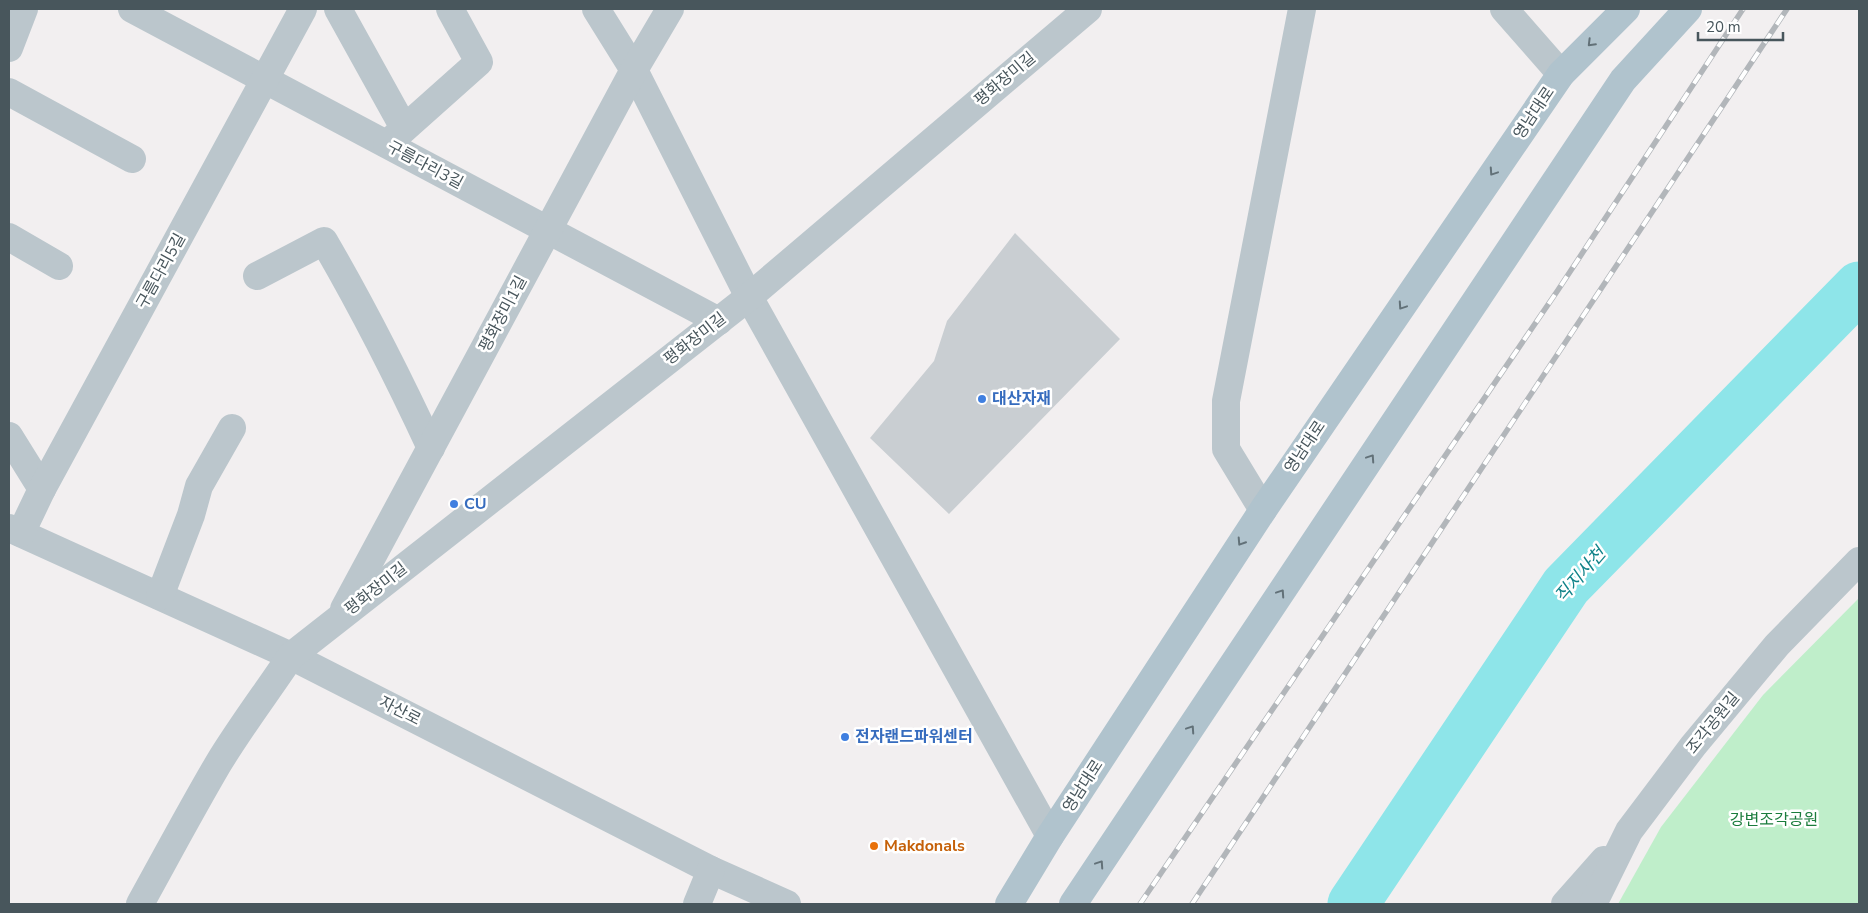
<svg xmlns="http://www.w3.org/2000/svg" width="1868" height="913" viewBox="0 0 1868 913" font-family="'Nunito Sans','Noto Sans KR',sans-serif">
<style>
.green{fill:#bfeeca}
.lines{fill:none;stroke-linecap:round;stroke-linejoin:round}
.river{stroke:#8ee5e9;stroke-width:51}
.building{fill:#c9ced2}
.minor{stroke:#bbc6cc;stroke-width:28}
.major{stroke:#b0c3cd;stroke-width:28}
.rail-casing{stroke:#b2b6ba;stroke-width:5.5}
.rail{stroke:#fff;stroke-width:4;stroke-dasharray:11;stroke-linecap:butt}
.oneway{stroke:#627178}
.shop-dot{fill:#3f7fe0;stroke:#fff;stroke-width:2}
.food-dot{fill:#e8710a;stroke:#fff;stroke-width:2}
.labels{text-anchor:middle;dominant-baseline:central;stroke-width:5;stroke-linejoin:round;paint-order:stroke}
.street-label{font-size:16px;fill:#48565c;stroke:#fff}
.shop-label{font-size:16px;font-weight:bold;fill:#366cbe;stroke:#fff;text-anchor:start}
.park-label{font-size:16px;fill:#1a7c3c;stroke:#fff}
.food-label{font-size:16px;font-weight:bold;fill:#c56008;stroke:#fff;text-anchor:start}
.water-label{font-size:18px;font-style:italic;fill:#118389;stroke:#fff}
</style>
<rect width="100%" height="100%" fill="#f2eff0"/>
<path class="green" d="M1859,598V904H1618L1661,827L1763,695Z"/>
<g class="lines">
<path class="river" d="M1353,904L1566,586L1859,287"/>
</g>
<path class="building" d="M1015,233L1120,339L949,514L870,438L934,361L947,321Z"/>
<g class="lines">
<g class="minor">
<path d="M132,9L719,321"/>
<path d="M338,9L404,128"/>
<path d="M596,9L634,70L749,297L1050,836"/>
<path d="M1504,9L1561,74"/>
<path d="M9,48L24,9"/>
<path d="M9,92L132,159"/>
<path d="M387,144L479,62L450,9"/>
<path d="M9,237L59,266"/>
<path d="M257,276L324,241C363,308 398,377 431,448"/>
<path d="M9,436L42,489"/>
<path d="M1263,510L1226,449V401L1302,9"/>
<path d="M9,528L291,656L711,870L787,904"/>
<path d="M21,533L42,489L303,9"/>
<path d="M160,596L191,515L199,486L232,428"/>
<path d="M344,609L634,70L670,9"/>
<path d="M140,904C166,857 191,810 218,764C241,726 267,692 291,656L749,297L1088,9"/>
<path d="M697,904L711,870"/>
<path d="M1565,904L1604,860"/>
<path d="M1593,904L1629,831L1693,746L1777,645L1859,561"/>
</g>
<g class="major">
<path d="M1009,904L1050,836L1263,510L1561,74L1626,9"/>
<path d="M1073,904L1623,80L1688,9"/>
</g>
<defs>
<g id="rail">
<path d="M1140,904L1558,290L1743,9"/>
<path d="M1192,904L1787,9"/>
</g>
</defs>
<use href="#rail" class="rail-casing"/>
<use href="#rail" class="rail"/>
</g>
<defs><path id="oneway-chevron" d="M-2-3.5L2.5 0L-2 3.5" fill="none" stroke-width="1.6" stroke-linecap="round" stroke-linejoin="round" transform="scale(1.25)"/></defs>
<g class="oneway">
<use href="#oneway-chevron" transform="translate(1591 43) rotate(135)"/>
<use href="#oneway-chevron" transform="translate(1493 172) rotate(124)"/>
<use href="#oneway-chevron" transform="translate(1402 306) rotate(124)"/>
<use href="#oneway-chevron" transform="translate(1371 458) rotate(-56)"/>
<use href="#oneway-chevron" transform="translate(1241 542) rotate(123)"/>
<use href="#oneway-chevron" transform="translate(1281 593) rotate(-56)"/>
<use href="#oneway-chevron" transform="translate(1191 729) rotate(-56)"/>
<use href="#oneway-chevron" transform="translate(1100 864) rotate(-56)"/>
</g>
<g class="shop-dot">
<circle cx="982" cy="399" r="5"/>
<circle cx="454" cy="504" r="5"/>
<circle cx="845" cy="737" r="5"/>
</g>
<circle class="food-dot" cx="874" cy="846" r="5"/>
<g class="labels">
<g class="street-label">
<text transform="translate(1005 79) rotate(-40)">평화장미길</text>
<text transform="translate(1534 113) rotate(-56)">영남대로</text>
<text transform="translate(425 165) rotate(28)">구름다리3길</text>
<text transform="translate(161 271) rotate(-61)">구름다리5길</text>
<text transform="translate(503 314) rotate(-62)">평화장미1길</text>
<text transform="translate(695 339) rotate(-38)">평화장미길</text>
<text transform="translate(1305 447) rotate(-56)">영남대로</text>
<text transform="translate(376 589) rotate(-38)">평화장미길</text>
<text transform="translate(400 711) rotate(27)">자산로</text>
<text transform="translate(1713 723) rotate(-51)">조각공원길</text>
<text transform="translate(1083 786) rotate(-57)">영남대로</text>
</g>
<g class="shop-label">
<text x="992" y="399">대산자재</text>
<text x="464" y="504">CU</text>
<text x="855" y="737">전자랜드파워센터</text>
</g>
<g class="park-label">
<text x="1774" y="820">강변조각공원</text>
</g>
<g class="food-label">
<text x="884" y="846">Makdonals</text>
</g>
<g class="water-label">
<text transform="translate(1580 575) rotate(-49)">직지사천</text>
</g>
</g>
<rect width="1868" height="913" fill="none" stroke="#48565c" stroke-width="20"/>
<path d="M1698 32v8h85v-8" fill="none" stroke="#48565c" stroke-width="2.5"/>
<text x="1706" y="32" font-size="15" fill="#48565c" stroke="#ffffff" stroke-width="4" paint-order="stroke">20 m</text>
</svg>
